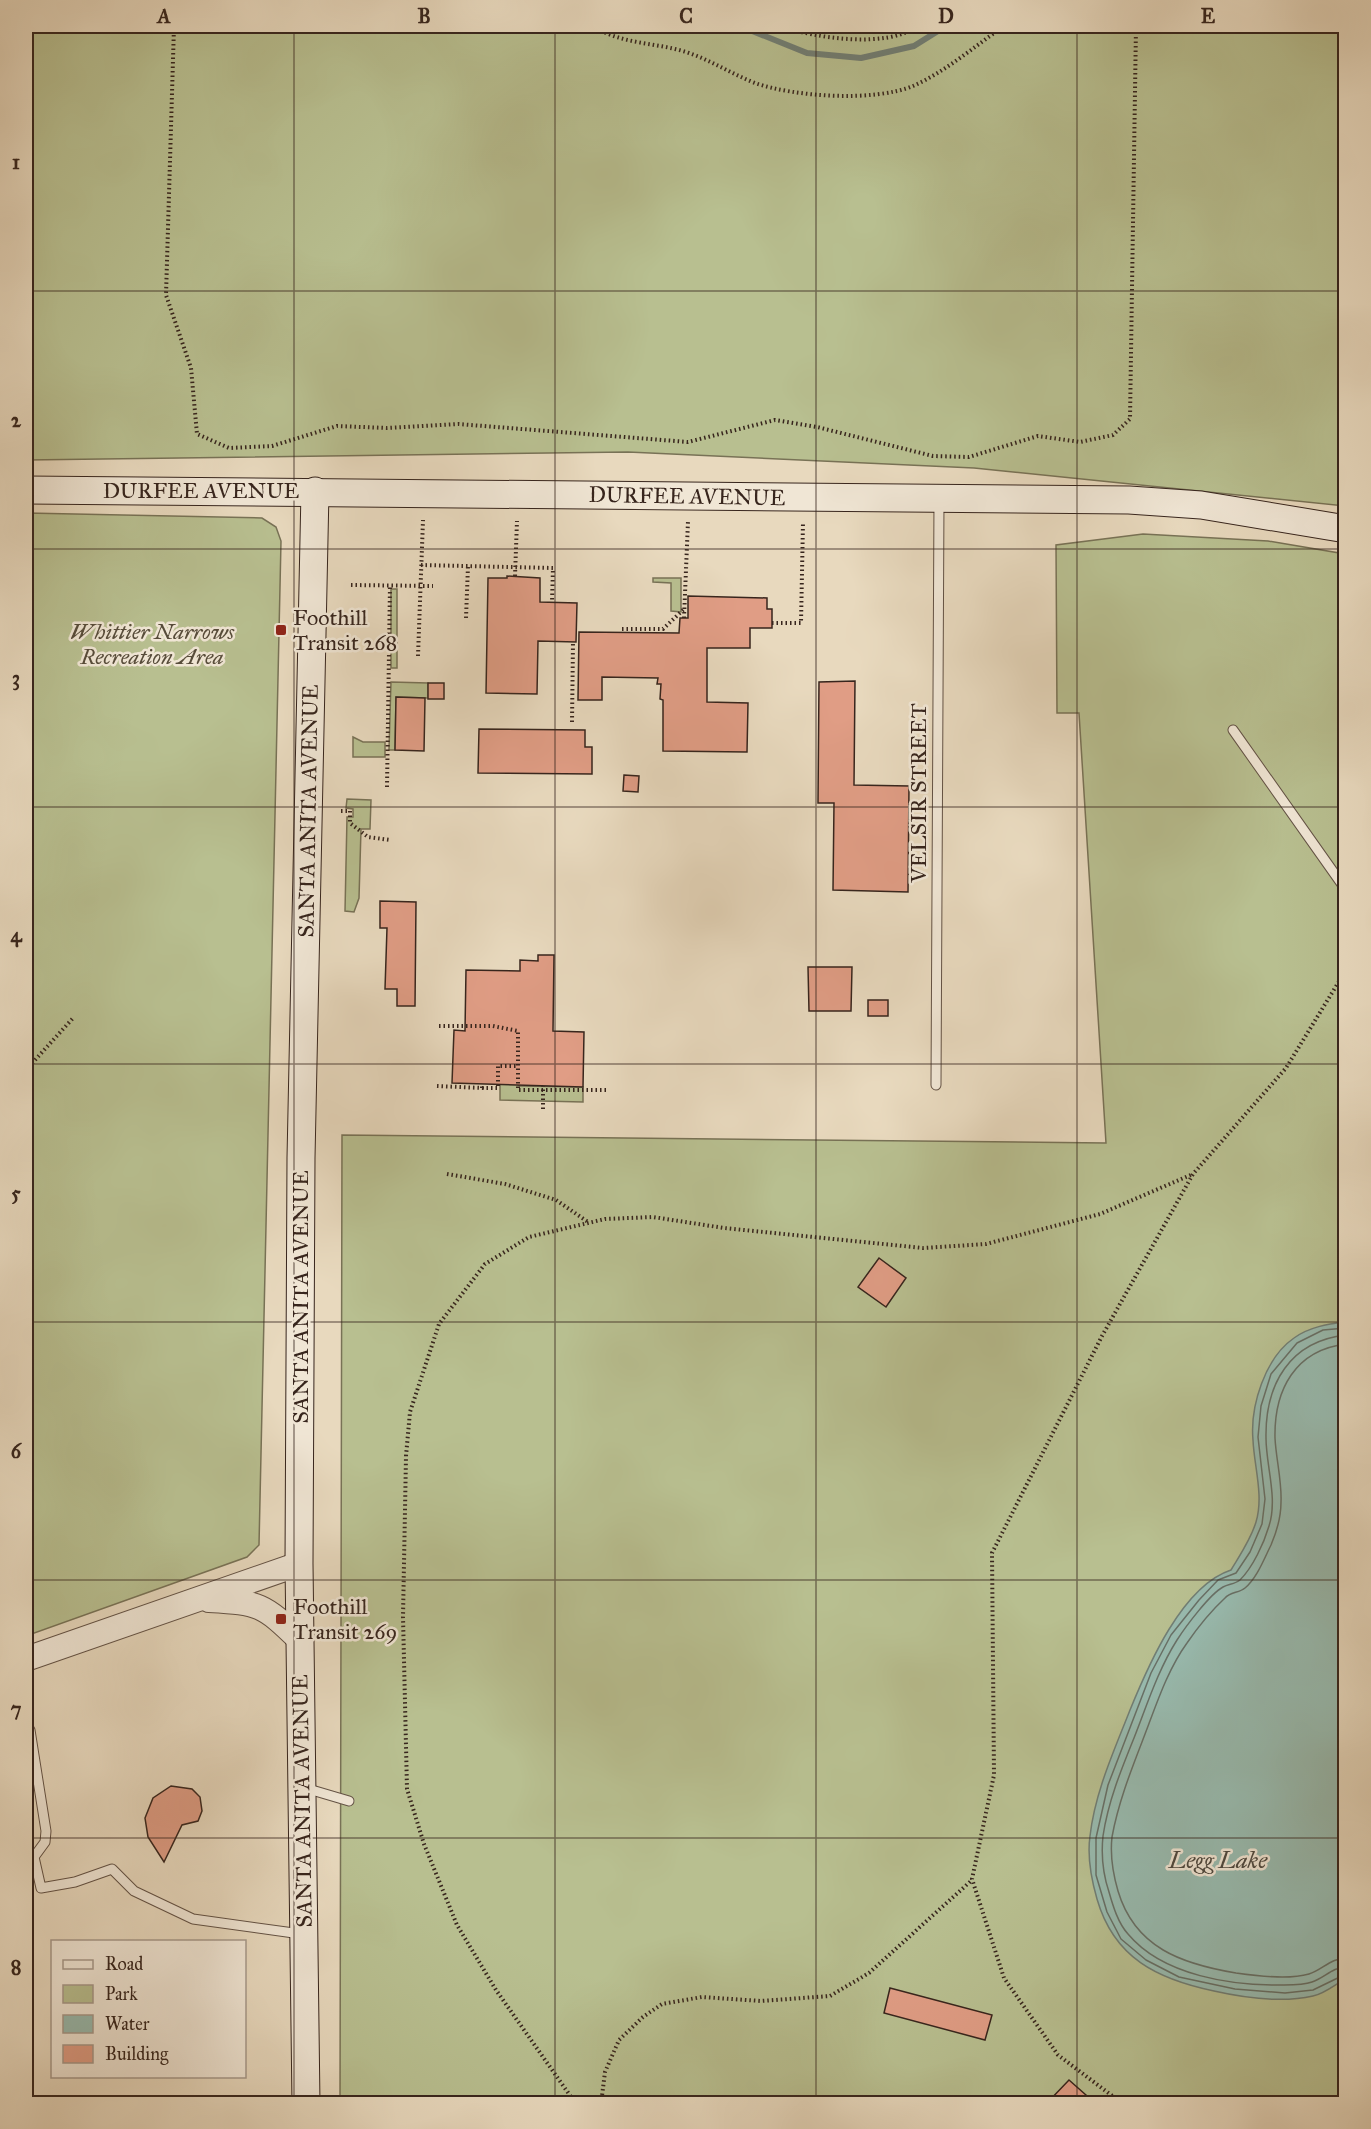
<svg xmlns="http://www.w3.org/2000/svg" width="1371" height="2129" viewBox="0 0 1371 2129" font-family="'IM FELL Great Primer',serif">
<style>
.green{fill:#b8bf90;stroke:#787256;stroke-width:1.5}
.water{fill:#98baae;stroke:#717e74;stroke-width:1.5}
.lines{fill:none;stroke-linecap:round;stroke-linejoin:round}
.shore{stroke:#687066;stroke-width:1.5}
.stream{stroke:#717e74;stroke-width:6}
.building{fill:#e09d85;stroke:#37251d;stroke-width:1.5}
.service-casing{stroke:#635245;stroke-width:11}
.tertiary-casing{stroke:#635245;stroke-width:26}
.secondary-casing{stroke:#37251d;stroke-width:29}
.path{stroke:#37251d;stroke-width:4;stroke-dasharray:1.5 3;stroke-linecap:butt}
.service{stroke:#f0e6d5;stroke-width:9}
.tertiary{stroke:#f0e6d5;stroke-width:24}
.secondary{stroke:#f0e6d5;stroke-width:27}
.grid{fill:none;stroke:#37251d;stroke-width:1.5;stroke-opacity:0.55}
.poi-dot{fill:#8f2418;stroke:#f0e6d5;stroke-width:2}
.labels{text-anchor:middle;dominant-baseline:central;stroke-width:5;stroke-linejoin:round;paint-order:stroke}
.street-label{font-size:22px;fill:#37251d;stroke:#f0e6d5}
.poi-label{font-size:22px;fill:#37251d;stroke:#f0e6d5;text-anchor:start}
.park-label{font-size:22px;font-style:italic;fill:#574c3a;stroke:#f0e6d5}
.water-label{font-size:24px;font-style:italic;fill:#4f4a41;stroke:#f0e6d5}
.neatline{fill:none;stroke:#37251d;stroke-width:2}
.grid-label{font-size:20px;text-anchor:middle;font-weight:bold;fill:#37251d}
</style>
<rect width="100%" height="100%" fill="#e8d9be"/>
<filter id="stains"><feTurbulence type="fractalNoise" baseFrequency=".00333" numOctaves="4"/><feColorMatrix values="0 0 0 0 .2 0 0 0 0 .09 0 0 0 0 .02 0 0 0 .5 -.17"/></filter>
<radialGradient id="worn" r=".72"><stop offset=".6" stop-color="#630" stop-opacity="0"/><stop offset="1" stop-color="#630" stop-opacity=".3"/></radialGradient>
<g class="green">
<path d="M26,26H1345V506L974,468L628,452L26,460Z"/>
<path d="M26,513L262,518L276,527L281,541L259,1545L247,1557L26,1636Z"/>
<path d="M1143,534L1268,541L1345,554V2103L340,2104L342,1135L1106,1143L1079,713H1057L1056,545Z"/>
<path d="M653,578H681V612L671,611V583L653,582Z"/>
<rect x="391" y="589" width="6" height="79"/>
<path d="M391,682L428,683V698L396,697L395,750H389Z"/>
<path d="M353,737L363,742H385V757H353Z"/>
<path d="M347,799L371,800L370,829H361L359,898L354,912L345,911L347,817H353V809L346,808Z"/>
<path d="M500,1074L520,1086L583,1087V1102L500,1100Z"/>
</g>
<path class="water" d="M1345,1322V1979C1336,1984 1324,1994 1313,1996C1282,2003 1245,1998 1214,1991C1157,1979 1114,1958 1097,1899C1091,1878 1087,1857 1090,1836C1095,1792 1114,1751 1130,1710C1148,1666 1182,1586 1231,1570C1240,1555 1251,1539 1256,1522C1264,1496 1254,1466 1253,1440C1250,1406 1265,1358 1294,1338C1309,1327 1328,1324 1345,1322Z"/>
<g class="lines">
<g class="shore">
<path d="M1346,1328L1323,1330L1297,1343L1271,1374L1261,1406L1258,1437L1265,1499L1262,1524L1250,1552L1236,1573L1218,1580L1199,1600L1171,1635L1151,1673L1108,1785L1096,1838V1875L1107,1912L1121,1939L1146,1960L1179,1977L1235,1989L1285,1993L1313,1990L1346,1974"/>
<path d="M1346,1335C1290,1341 1265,1384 1266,1438C1266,1466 1278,1498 1269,1526C1264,1543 1253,1567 1240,1580C1235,1584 1229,1584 1223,1587C1210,1594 1186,1626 1177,1640C1158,1670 1147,1705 1134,1738C1121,1770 1108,1802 1103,1836C1101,1855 1103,1874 1109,1892C1113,1906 1118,1923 1128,1934C1163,1976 1233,1986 1284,1985C1292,1985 1304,1985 1312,1982C1324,1978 1333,1967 1346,1967"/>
<path d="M1346,1344C1295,1350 1274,1390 1275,1438C1276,1459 1282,1481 1281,1502C1281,1518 1277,1531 1271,1545C1264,1559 1257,1578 1245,1588C1239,1593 1230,1592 1225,1598C1211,1611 1198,1627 1187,1643C1166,1672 1155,1709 1142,1742C1130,1773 1118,1804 1112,1837C1110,1855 1113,1874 1118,1891C1135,1948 1182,1964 1236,1973C1257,1976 1288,1980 1309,1974C1322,1970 1331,1958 1346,1958"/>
</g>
<path class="stream" d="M740,26L807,53L861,58L914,46L946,26"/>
</g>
<g class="building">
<path d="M507,576L540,578V602L577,603L576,642L538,641L537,694L486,693L488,578H507Z"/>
<path d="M688,596L767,598V609H772V628H750V648H707V702L748,703L747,752L663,751V700L660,699L661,684H657L658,678L602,677V700H578L579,632L679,633L680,618H688Z"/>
<path d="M855,681L854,785L909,786L908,892L833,890L834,803H818L819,682Z"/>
<rect x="428" y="683" width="16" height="16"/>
<path d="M396,697L425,698L424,751L395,750Z"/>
<path d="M479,729L585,730V747H592V774L478,773Z"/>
<path d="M624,775L639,776L638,792L623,791Z"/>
<path d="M380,901L416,902L415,1006H397V989H385L387,928H380Z"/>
<path d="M538,955H554L553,1031L584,1032L583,1087L452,1083L454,1030L465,1031L466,970L520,971V960L538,961Z"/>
<path d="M808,967H852L851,1011H809Z"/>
<rect x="868" y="1000" width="20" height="16"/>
<path d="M879,1258L906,1278L886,1307L858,1287Z"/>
<path d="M171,1786L192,1789L200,1797L202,1811L198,1821L182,1825L164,1862L148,1837L145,1818L153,1798Z"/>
<path d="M890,1988L992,2015L985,2040L884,2013Z"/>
<path d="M1069,2080L1095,2103H1047Z"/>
</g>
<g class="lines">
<defs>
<g id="service">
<path d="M1233,730L1346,890"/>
<path d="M936,1085L939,500"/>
<path d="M26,1731L30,1730L46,1831L45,1842L34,1857"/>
<path d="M305,1788L349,1801"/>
<path d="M26,1852L34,1857L41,1888L75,1882L112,1869L134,1891L193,1919L301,1934"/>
</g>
<g id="tertiary">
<path d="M209,1600C260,1603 263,1604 300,1640"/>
<path d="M26,1659L299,1564"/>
</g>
<g id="secondary">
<path d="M26,490L1129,500L1201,505L1346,529"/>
<path d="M306,2104L299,1564L301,1158L315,491"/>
</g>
</defs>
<use href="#service" class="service-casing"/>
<use href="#tertiary" class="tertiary-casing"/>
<use href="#secondary" class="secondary-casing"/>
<g class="path">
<path d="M174,26L166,295L191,368L197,434L229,448L272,446L337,426L387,428L458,424L688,442L775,420L817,427L933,456L969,457L1038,436L1080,442L1113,435L1130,419L1136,26"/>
<path d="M593,26C622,45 657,42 689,53C712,61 732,74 755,83C795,97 874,102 913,86C945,72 975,46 1004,26"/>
<path d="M780,26C814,38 888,49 917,26"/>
<path d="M421,565L553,568L552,602"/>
<path d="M515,576L517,521"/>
<path d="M351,585L433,586"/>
<path d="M466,618L468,566"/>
<path d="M684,618L688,521"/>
<path d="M772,623H801L803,522"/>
<path d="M622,629H663L684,609"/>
<path d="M418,656L423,520"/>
<path d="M572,722L573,642"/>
<path d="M387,787L390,585"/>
<path d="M341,811H350V823L368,837L390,840"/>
<path d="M439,1026H493L518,1031V1090H607"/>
<path d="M26,1070L74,1017"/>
<path d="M437,1086L482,1088V1084"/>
<path d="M482,1088H498V1066H518"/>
<path d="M543,1109V1086"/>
<path d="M447,1174L505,1184L556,1200L588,1222"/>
<path d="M576,2104L496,1990L457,1925L424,1844L407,1789L403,1617L406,1456L410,1412L439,1324L485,1264L529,1237L605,1219L653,1217L724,1228L923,1248L986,1244L1100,1214L1193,1174"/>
<path d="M601,2104L605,2072L619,2040L643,2017L662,2004L702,1997L761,2001L830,1996L869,1973L972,1880"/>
<path d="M1123,2104L1058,2055L1004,1978L972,1879L994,1775L992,1553L1102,1336L1193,1174L1286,1068L1346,970"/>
<path d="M1319,2104L1346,2096"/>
</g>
<use href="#service" class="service"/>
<use href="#tertiary" class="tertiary"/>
<use href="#secondary" class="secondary"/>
</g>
<path class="grid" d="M294,26V2104M555,26V2104M816,26V2104M1077,26V2104M26,291H1346M26,549H1346M26,807H1346M26,1064H1346M26,1322H1346M26,1580H1346M26,1838H1346"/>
<g class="poi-dot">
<rect x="275" y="624" width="12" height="12" rx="3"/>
<rect x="275" y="1613" width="12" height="12" rx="3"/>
</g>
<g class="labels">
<g class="street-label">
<text x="201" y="490">DURFEE AVENUE</text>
<text transform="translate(687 496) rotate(1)">DURFEE AVENUE</text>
<text transform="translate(918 793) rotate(-90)">VELSIR STREET</text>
<text transform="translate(308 811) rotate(-89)">SANTA ANITA AVENUE</text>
<text transform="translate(300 1297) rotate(-90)">SANTA ANITA AVENUE</text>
<text transform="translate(302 1801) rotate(-91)">SANTA ANITA AVENUE</text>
</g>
<g class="poi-label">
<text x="293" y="617">Foothill<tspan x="293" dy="25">Transit 268</tspan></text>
<text x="293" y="1606">Foothill<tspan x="293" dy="25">Transit 269</tspan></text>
</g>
<g class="park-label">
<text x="152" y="631">Whittier Narrows<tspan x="152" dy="25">Recreation Area</tspan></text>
</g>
<g class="water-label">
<text x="1218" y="1860">Legg Lake</text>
</g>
</g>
<rect width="1371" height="2129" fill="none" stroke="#e8d9be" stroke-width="66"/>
<rect x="51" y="1940" width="195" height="138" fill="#f0e6d5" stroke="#a6998b" stroke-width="1.5"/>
<rect x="63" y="1960" width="30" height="9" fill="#f0e6d5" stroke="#a6998b" stroke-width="1.5"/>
<text x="105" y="1970" font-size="18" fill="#37251d">Road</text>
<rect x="63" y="1985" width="30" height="18" fill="#b8bf90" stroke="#a6998b" stroke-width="1.5"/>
<text x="105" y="2000" font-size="18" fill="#37251d">Park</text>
<rect x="63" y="2015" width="30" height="18" fill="#98baae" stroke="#a6998b" stroke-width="1.5"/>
<text x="105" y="2030" font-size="18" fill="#37251d">Water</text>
<rect x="63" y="2045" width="30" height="18" fill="#e09d85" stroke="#a6998b" stroke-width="1.5"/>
<text x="105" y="2060" font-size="18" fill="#37251d">Building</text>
<rect x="33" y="33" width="1305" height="2063" class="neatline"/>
<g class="grid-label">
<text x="164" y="23">A</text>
<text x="424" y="23">B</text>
<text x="686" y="23">C</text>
<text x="946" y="23">D</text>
<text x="1208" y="23">E</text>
<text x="16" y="169">1</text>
<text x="16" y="427">2</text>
<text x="16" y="685">3</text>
<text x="16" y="942">4</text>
<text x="16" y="1200">5</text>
<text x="16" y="1458">6</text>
<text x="16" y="1716">7</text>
<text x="16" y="1974">8</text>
</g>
<rect width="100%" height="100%" filter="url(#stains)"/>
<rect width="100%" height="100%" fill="url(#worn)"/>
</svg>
